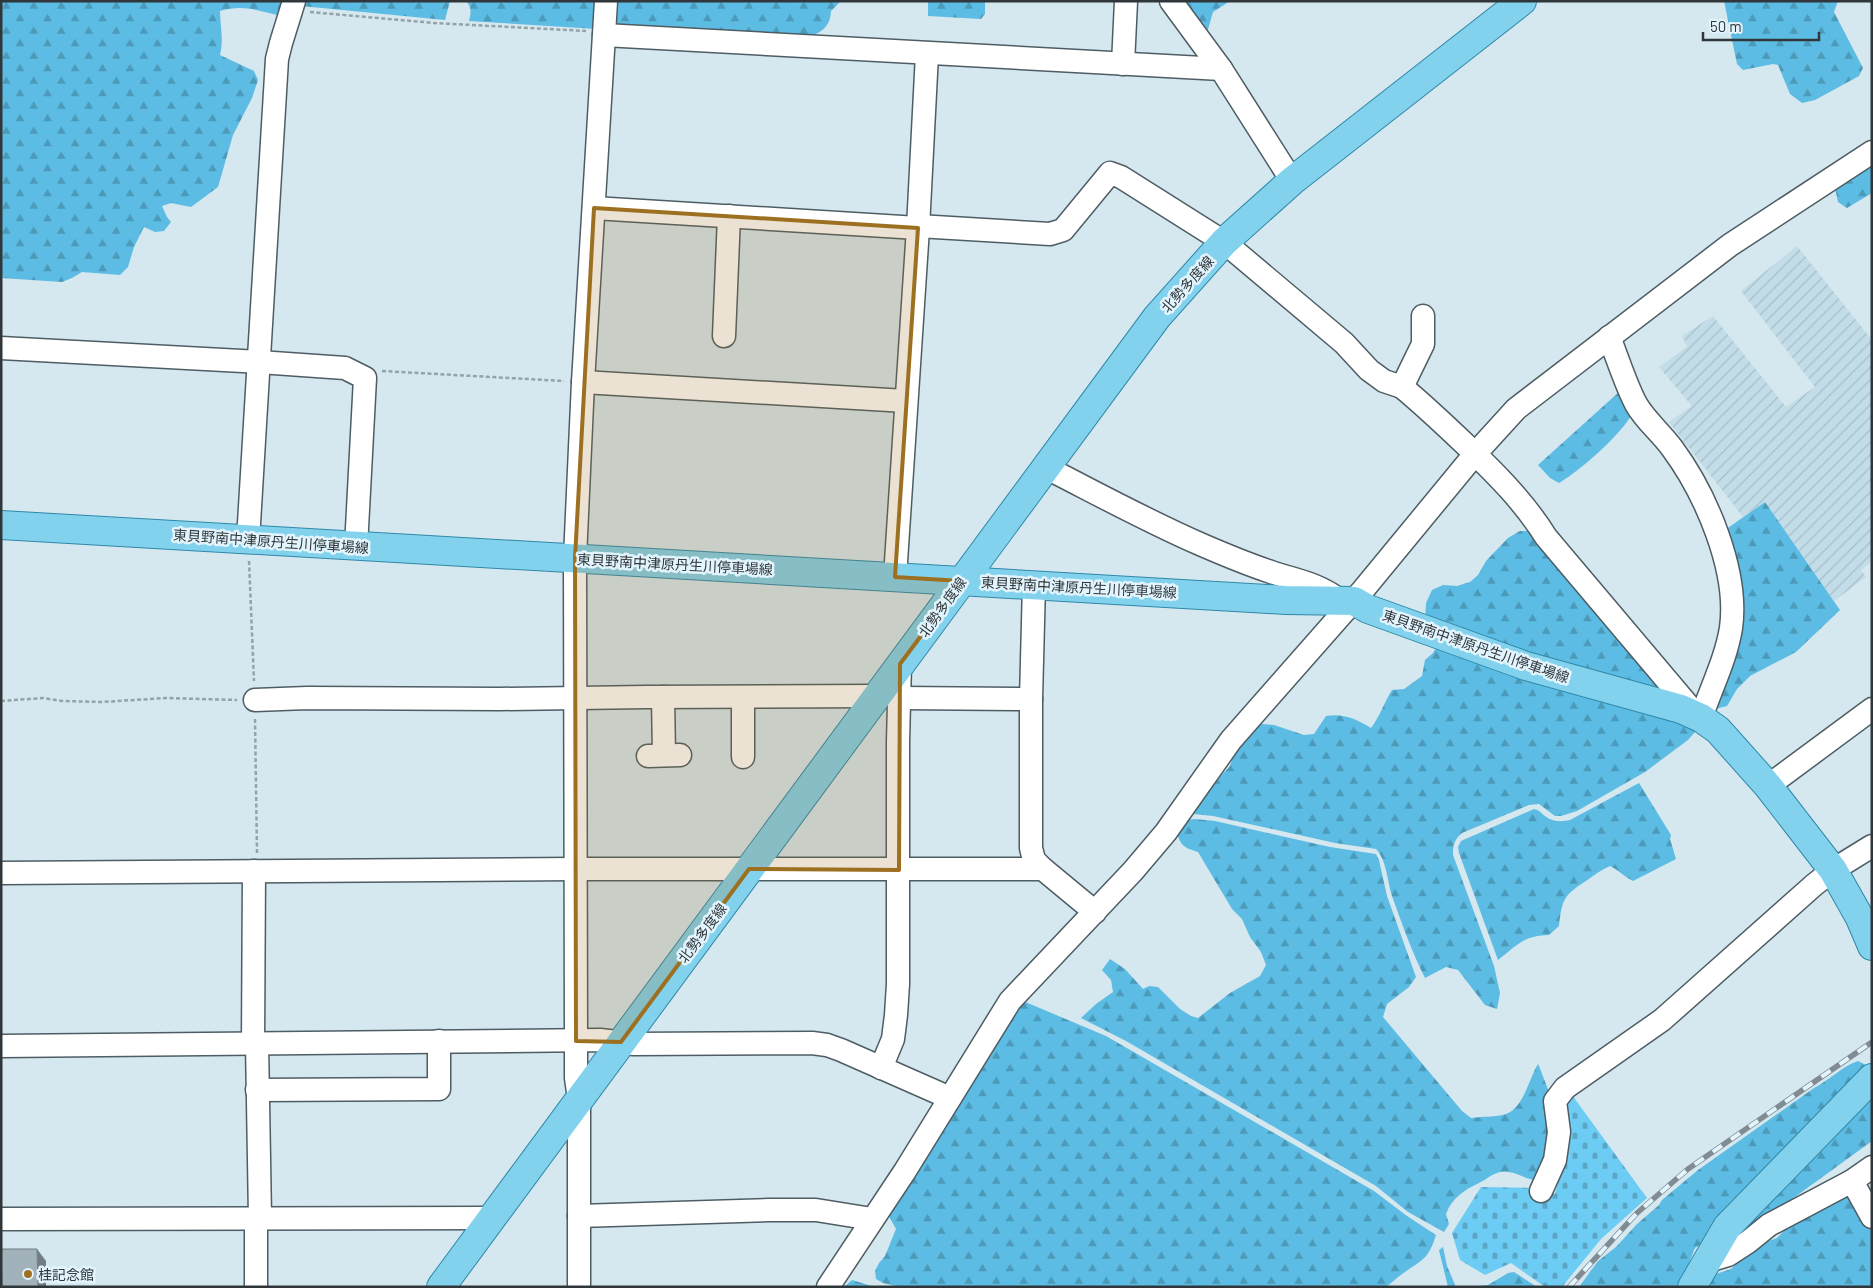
<svg xmlns="http://www.w3.org/2000/svg" width="1873" height="1288" viewBox="0 0 1873 1288" font-family="Barlow,'Noto Sans JP',sans-serif">
<style>
.industrial{fill:url(#industrial-furrows)}
.forest{fill:url(#forest-firs)}
.cemetery{fill:url(#cemetery-stones)}
.lines{fill:none;stroke-linecap:round;stroke-linejoin:round}
.minor-casing{stroke:#4e5d64;stroke-width:25}
.major-casing{stroke:#2f88a8;stroke-width:30}
.path{stroke:#95a3a9;stroke-width:2.5;stroke-dasharray:4 2.5;stroke-linecap:butt}
.minor{stroke:#fff;stroke-width:22}
.major{stroke:#82d2ee;stroke-width:28}
.rail-casing{stroke:#808c91;stroke-width:5.5}
.rail{stroke:#e2f4fd;stroke-width:4;stroke-dasharray:11;stroke-linecap:butt}
.shaded-wall{fill:#717d82}
.building{fill:#a1b2ba;stroke:#717d82}
.marked{fill:#9d7021;fill-opacity:0.2;stroke:#9d7021;stroke-width:4;stroke-linejoin:round}
.poi-dot{fill:#9d7021;stroke:#e2f4fd;stroke-width:2}
.labels{text-anchor:middle;dominant-baseline:central;stroke-width:5;stroke-linejoin:round;paint-order:stroke}
.street-label{font-size:14px;fill:#30373a;stroke:#e2f4fd}
.poi-label{font-size:14px;fill:#30373a;stroke:#e2f4fd;text-anchor:start}
</style>
<defs>
<pattern id="industrial-furrows" width="10" height="10" patternUnits="userSpaceOnUse" patternTransform="scale(1.25)"><rect width="10" height="10" fill="#c2dde8"/><path d="M-1 1l2-2M0 10L10 0M9 11l2-2" fill="none" stroke="#a7bec8"/></pattern>
<pattern id="forest-firs" width="22" height="20" patternUnits="userSpaceOnUse" patternTransform="scale(1.25)"><rect width="22" height="20" fill="#5cbce3"/><path d="M5 1l3.5 6h-7zM16 11l3.5 6h-7z" fill="#4c9ab9"/></pattern>
<pattern id="cemetery-stones" width="16" height="16" patternUnits="userSpaceOnUse" patternTransform="scale(1.25)"><rect width="16" height="16" fill="#6dccf3"/><path d="M2 7V4a2 2 0 0 1 4 0v3zM10 15v-3a2 2 0 0 1 4 0v3z" fill="#5aa6c6"/></pattern>
</defs>
<rect width="100%" height="100%" fill="#d5e7ef"/>
<path class="industrial" d="M1797,246L1872,340V561L1861,570L1866,577L1834,601L1765,502L1743,517L1669,422L1692,406L1659,367L1687,347L1682,336L1713,316L1786,407L1815,387L1741,291Z"/>
<g class="forest">
<path d="M1,1H288L282,16C258,11 244,4 220,11C220,26 224,39 220,55L254,71L258,80L252,98L233,135L218,187L191,207L171,203L162,206L167,217L171,222L164,231L155,232L144,227L134,247L128,267L120,275L82,272L72,278L62,282L1,278Z"/>
<path d="M302,1H450L445,20L301,6Z"/>
<path d="M466,1H600L597,29L469,21C471,13 472,7 466,1Z"/>
<path d="M612,1H841L831,11C830,32 815,34 799,41L616,32Z"/>
<path d="M928,1H985V14L981,19L928,16Z"/>
<path d="M1177,1H1230L1213,12L1207,33Z"/>
<path d="M1724,1H1838L1834,12L1863,68L1859,76L1815,100L1802,103L1790,94L1778,65L1773,64L1743,70L1737,64Z"/>
<path d="M1872,165V193L1847,208L1838,202L1835,188Z"/>
<path d="M1619,392L1634,411C1620,436 1583,468 1559,483L1550,478L1538,465Z"/>
<path d="M1765,502L1840,610L1796,652L1750,676L1737,689L1727,706L1715,709L1721,684L1722,532Z"/>
<path d="M1520,531H1531L1682,702L1425,622L1426,603L1432,590L1443,585L1457,586L1470,582L1478,575L1486,561L1508,538Z"/>
<path d="M1437,646L1693,724L1695,732L1688,740L1645,772L1577,811L1561,816H1555L1539,804L1529,805L1462,833C1454,840 1453,845 1453,855L1494,966L1500,993L1497,1009L1485,1005L1458,970L1446,967L1425,978C1412,952 1402,924 1392,896C1387,881 1387,861 1376,849L1335,843L1213,816L1193,814L1218,779L1230,766L1234,754L1249,732L1261,724L1274,725L1304,735L1314,734L1326,716C1342,713 1357,719 1371,728C1380,716 1384,703 1392,690L1404,689L1422,676L1425,660L1433,653Z"/>
<path d="M1639,783L1671,835L1670,839L1676,859L1633,881C1624,877 1619,870 1610,866C1601,870 1594,875 1586,881C1564,895 1562,899 1559,926L1549,935C1522,936 1518,945 1498,960L1459,853L1458,847L1461,841L1534,809C1539,810 1541,813 1545,816C1552,822 1562,822 1570,820Z"/>
<path d="M1195,819L1215,821L1330,847L1376,854L1379,860L1387,896L1416,977L1409,987L1387,1004L1383,1017L1462,1111L1471,1118C1483,1116 1500,1118 1510,1112C1524,1104 1530,1077 1538,1064L1539,1066L1549,1092L1548,1161L1537,1180C1526,1180 1519,1173 1508,1172C1495,1170 1489,1178 1479,1183C1464,1190 1452,1198 1446,1214L1449,1224L1444,1232L1408,1212L1376,1186L1126,1041L1081,1018L1096,1004L1113,992L1111,980L1102,970L1110,959L1125,969L1143,989L1149,986L1158,987L1180,1009L1191,1016L1198,1018L1230,993L1260,976L1266,965L1261,952L1250,937L1242,919L1232,909L1198,852C1185,848 1180,846 1177,832L1186,820Z"/>
<path d="M1023,1001L1106,1036L1374,1191L1407,1216L1436,1235C1428,1261 1421,1260 1402,1274C1396,1278 1392,1283 1386,1287H900L883,1283L876,1279L875,1271L879,1263L885,1256L896,1229L886,1211Z"/>
<path d="M1858,1061L1866,1065L1865,1071L1707,1240L1695,1248L1685,1273L1676,1287H1579L1598,1261L1616,1247L1637,1224L1659,1205L1662,1200L1698,1170L1814,1088C1830,1080 1842,1066 1858,1061Z"/>
<path d="M1872,1087V1141L1726,1247Z"/>
<path d="M1845,1191L1856,1204L1872,1232V1287H1703L1716,1274L1731,1269L1749,1251L1758,1245L1777,1238L1787,1228Z"/>
<path d="M1443,1247L1447,1266L1456,1287H1448L1439,1250Z"/>
<path d="M1514,1272L1537,1287H1470L1488,1285L1508,1273Z"/>
<path d="M852,1280L875,1287H844Z"/>
</g>
<path class="cemetery" d="M1572,1095L1647,1198L1601,1239L1562,1287H1545L1511,1263L1485,1275L1460,1260L1452,1233L1481,1187L1536,1188L1555,1194L1567,1147L1568,1096Z"/>
<g class="lines">
<defs>
<g id="minor">
<path d="M1171,1L1221,69"/>
<path d="M604,35L1221,69L1292,181"/>
<path d="M1123,64L1126,1"/>
<path d="M594,208L918,228"/>
<path d="M918,226L1050,234L1063,230L1110,173L1121,177L1224,242L1344,343L1369,370L1384,381L1402,387"/>
<path d="M1423,316V344L1402,387C1425,406 1446,426 1468,447C1497,475 1525,503 1546,537L1698,717"/>
<path d="M724,336L729,216"/>
<path d="M1609,337C1618,359 1625,383 1636,404C1645,420 1661,433 1672,448C1706,494 1739,571 1731,628C1726,659 1711,688 1701,718"/>
<path d="M1,348L259,362L345,368L365,378L356,547"/>
<path d="M583,382L906,401"/>
<path d="M1045,467C1096,493 1147,521 1200,544C1223,554 1247,564 1271,572C1298,581 1317,583 1341,601"/>
<path d="M248,540L277,59L281,43L294,1"/>
<path d="M895,577L918,228L927,54"/>
<path d="M1034,584L1031,699V848L1034,860L1043,869"/>
<path d="M663,697L664,755"/>
<path d="M743,697V757"/>
<path d="M900,698L1031,699"/>
<path d="M255,700L307,698L500,699L647,697L877,696"/>
<path d="M648,756L680,755"/>
<path d="M1768,786L1872,709"/>
<path d="M1,873L575,869H1043L1095,912"/>
<path d="M253,1043L254,871"/>
<path d="M257,1043L260,1218"/>
<path d="M1,1046L600,1040L634,1044L812,1043L827,1045L841,1050L950,1098"/>
<path d="M881,1068L893,1039L896,1015L898,984V742L900,664"/>
<path d="M257,1090L439,1089V1041"/>
<path d="M1852,1181L1872,1167"/>
<path d="M1541,1191L1555,1160L1559,1132L1555,1101L1565,1088L1662,1020L1814,885L1833,870L1872,846"/>
<path d="M579,1216L769,1210H816L872,1219"/>
<path d="M256,1218V1287"/>
<path d="M1,1219L491,1218"/>
<path d="M1708,1261L1728,1255L1748,1242L1769,1225L1852,1181L1872,1217"/>
<path d="M579,1287V1099L576,1078V1041L575,558L583,382L606,1"/>
<path d="M828,1287L905,1171L1010,1001L1133,871L1166,832L1231,740L1363,590L1475,454L1516,409L1730,245L1872,152"/>
</g>
<g id="major">
<path d="M1,525L1286,600L1354,601L1368,609L1526,666L1681,709L1701,718L1718,730L1768,786L1833,870L1860,918L1872,946"/>
<path d="M441,1287L1157,317L1224,242L1292,181L1522,1"/>
<path d="M1692,1287L1727,1227L1872,1078"/>
</g>
</defs>
<use href="#minor" class="minor-casing"/>
<use href="#major" class="major-casing"/>
<g class="path">
<path d="M310,12L434,23L586,31"/>
<path d="M382,371L564,381"/>
<path d="M249,561L254,681"/>
<path d="M1,701L43,698L62,701L102,702L166,698L237,700"/>
<path d="M255,719L257,853"/>
</g>
<use href="#minor" class="minor"/>
<use href="#major" class="major"/>
<defs>
<path id="rail" d="M1569,1287L1637,1213L1688,1169L1872,1042"/>
</defs>
<use href="#rail" class="rail-casing"/>
<use href="#rail" class="rail"/>
</g>
<path class="shaded-wall" d="M37,1249L46,1261V1287H38Z"/>
<path class="building" d="M1,1249H37L38,1287H2Z"/>
<path class="marked" d="M594,208L918,228L895,577L962,581L900,664L899,870L749,869L621,1042L576,1041L575,558Z"/>
<circle class="poi-dot" cx="28" cy="1274" r="5"/>
<g class="labels">
<g class="street-label">
<text transform="translate(1187 284) rotate(-48)">北勢多度線</text>
<text transform="translate(271 541) rotate(4)">東貝野南中津原丹生川停車場線</text>
<text transform="translate(675 564) rotate(3)">東貝野南中津原丹生川停車場線</text>
<text transform="translate(1079 587) rotate(3)">東貝野南中津原丹生川停車場線</text>
<text transform="translate(942 607) rotate(-54)">北勢多度線</text>
<text transform="translate(1476 646) rotate(19)">東貝野南中津原丹生川停車場線</text>
<text transform="translate(702 933) rotate(-53)">北勢多度線</text>
</g>
<g class="poi-label">
<text x="38" y="1274">桂記念館</text>
</g>
</g>
<rect width="1873" height="1288" fill="none" stroke="#30373a" stroke-width="5"/>
<path d="M1703 32v8h116v-8" fill="none" stroke="#30373a" stroke-width="2.5"/>
<text x="1710" y="32" font-size="15" fill="#30373a" stroke="#e2f4fd" stroke-width="4" paint-order="stroke">50 m</text>
</svg>
